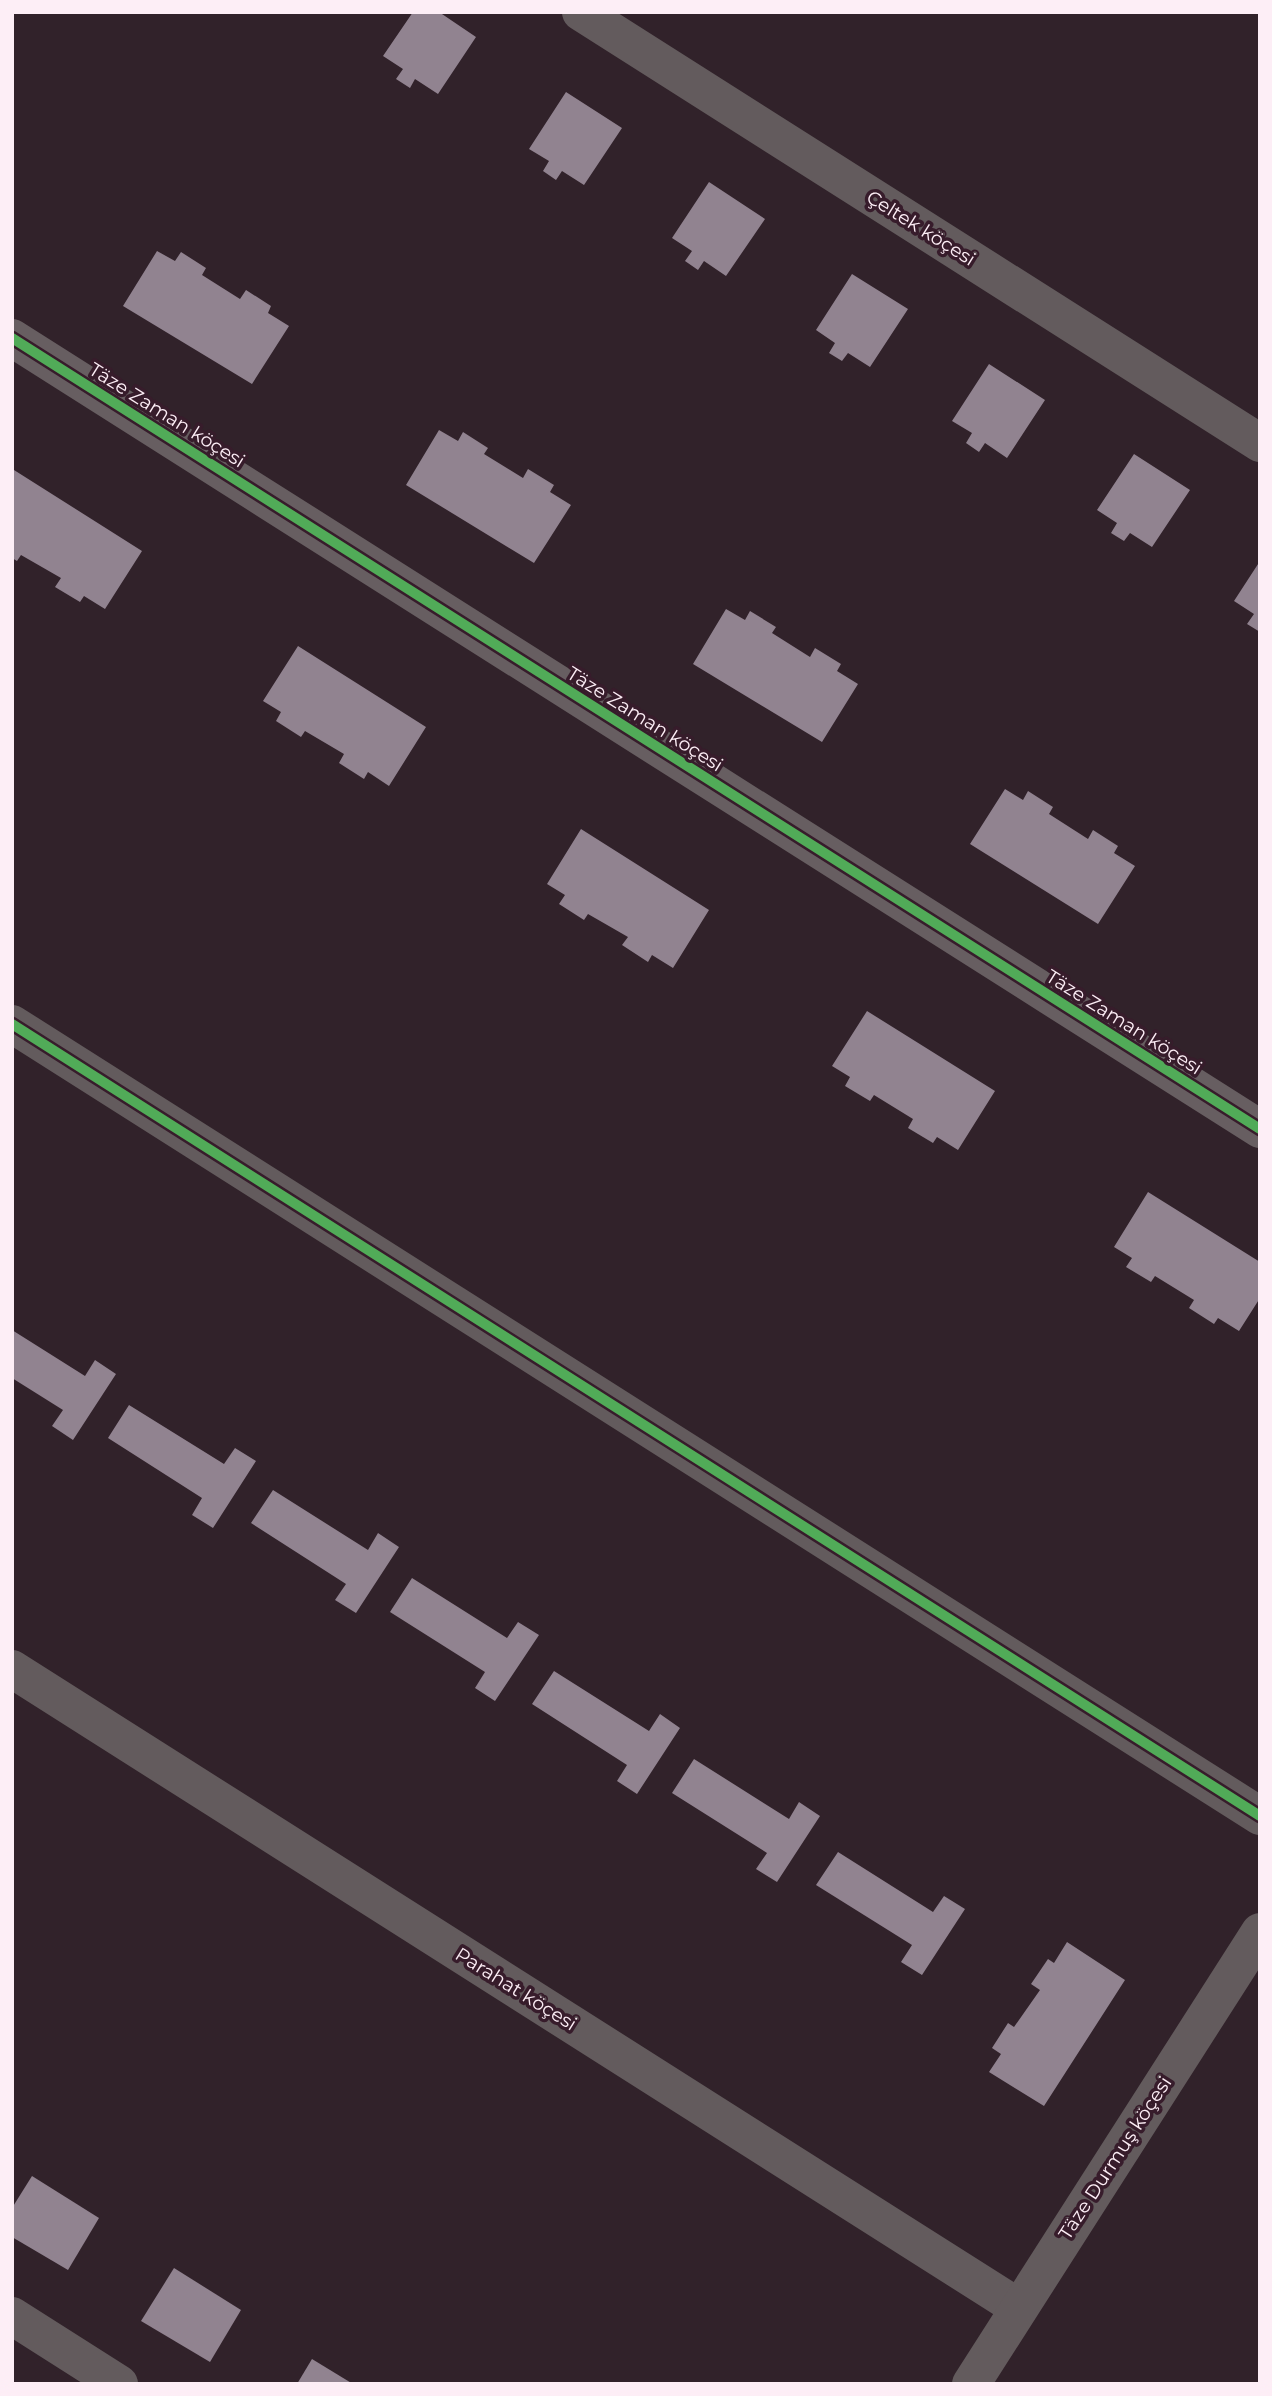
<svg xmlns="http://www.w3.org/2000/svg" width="1272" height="2396" viewBox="0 0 1272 2396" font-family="Montserrat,sans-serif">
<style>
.building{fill:#918390}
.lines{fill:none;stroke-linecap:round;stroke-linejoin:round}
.street{stroke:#635b5d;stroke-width:38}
.secondary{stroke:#675e61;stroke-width:38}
.cycleway-casing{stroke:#371c2b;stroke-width:15}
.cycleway{stroke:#51ab58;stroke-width:10}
.labels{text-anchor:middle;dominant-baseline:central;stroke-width:7;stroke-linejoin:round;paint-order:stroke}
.street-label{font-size:19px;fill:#fdeef6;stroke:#371c2b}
</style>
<rect width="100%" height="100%" fill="#31222a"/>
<g class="building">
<path d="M413,12H439L476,37L438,94L415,79L410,88L396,79L403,69L383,56Z"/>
<path d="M566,92L622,128L584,185L562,171L556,180L543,171L549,161L529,149Z"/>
<path d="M709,182L765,219L726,276L704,261L698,270L685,261L692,251L672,238Z"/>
<path d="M157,251L175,261L181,252L206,268L202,275L240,299L246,290L271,306L268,313L289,326L252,384L123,306Z"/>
<path d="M852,274L908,309L870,367L848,353L842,361L829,353L835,343L816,330Z"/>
<path d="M989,364L1045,400L1007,458L985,443L979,452L966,443L972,433L952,421Z"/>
<path d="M439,430L458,441L463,432L488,448L484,454L523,478L528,469L554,485L550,492L571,505L534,563L406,485Z"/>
<path d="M1134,454L1190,490L1152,547L1130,533L1124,541L1111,533L1117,523L1097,510Z"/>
<path d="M14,470L142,551L105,609L84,596L80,602L55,587L61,578L21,555L17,561L12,558Z"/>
<path d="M1260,561V632L1247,624L1254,614L1234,601Z"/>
<path d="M726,609L745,620L750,611L776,627L772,633L810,657L815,648L841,664L837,671L858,684L822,742L693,664Z"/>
<path d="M298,646L426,727L389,786L368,772L364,779L339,763L344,754L305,731L301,737L276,721L281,712L263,701Z"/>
<path d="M1005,789L1023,800L1028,791L1053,807L1049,814L1088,839L1093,830L1118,846L1114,853L1135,866L1098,924L970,844Z"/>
<path d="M581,829L709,910L673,968L652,955L648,962L622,945L628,937L588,914L584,920L559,904L565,895L547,884Z"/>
<path d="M867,1011L995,1091L958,1150L937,1137L933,1143L908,1128L913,1119L874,1095L870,1101L845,1086L850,1077L832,1066Z"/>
<path d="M1148,1192L1260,1262V1298L1239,1331L1218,1318L1214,1324L1189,1308L1194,1300L1155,1276L1151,1282L1126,1267L1132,1258L1114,1247Z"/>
<path d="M12,1330L85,1376L95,1360L116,1374L73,1440L52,1426L63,1410L12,1378Z"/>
<path d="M129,1405L224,1464L235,1448L256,1461L213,1528L192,1515L202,1498L108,1438Z"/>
<path d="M273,1490L368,1550L378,1533L399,1547L356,1613L335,1600L346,1584L251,1523Z"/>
<path d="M412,1578L507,1638L518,1622L539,1635L495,1701L475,1688L485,1672L390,1612Z"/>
<path d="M554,1671L649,1731L660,1714L680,1728L637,1794L617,1781L627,1765L532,1704Z"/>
<path d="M694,1759L789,1819L799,1802L820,1816L777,1882L756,1869L767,1853L672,1793Z"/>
<path d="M838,1852L933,1912L944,1896L965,1909L922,1975L901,1962L912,1945L816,1885Z"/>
<path d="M1067,1942L1125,1980L1044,2106L989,2072L1001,2054L992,2048L1008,2023L1014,2027L1040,1990L1031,1984L1048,1959L1054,1963Z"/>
<path d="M32,2176L99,2218L68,2270L12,2237V2208Z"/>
<path d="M174,2268L241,2310L210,2362L141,2321Z"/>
<path d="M312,2359L353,2384H297Z"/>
</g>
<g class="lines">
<g class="street">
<path d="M581,12L1260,443"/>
<path d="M12,1024L1260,1816"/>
<path d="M12,1669L1019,2308"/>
<path d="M12,2316L119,2384"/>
<path d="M971,2384L1260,1932"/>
</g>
<path class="secondary" d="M12,338L1260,1129"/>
<defs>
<g id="cycleway">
<path d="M12,338L1260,1129"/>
<path d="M12,1024L1260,1816"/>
</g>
</defs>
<use href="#cycleway" class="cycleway-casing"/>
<use href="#cycleway" class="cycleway"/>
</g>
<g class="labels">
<g class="street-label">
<text transform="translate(921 228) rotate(32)">Çeltek köçesi</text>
<text transform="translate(167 415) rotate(32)">Täze Zaman köçesi</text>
<text transform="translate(645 719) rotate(32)">Täze Zaman köçesi</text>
<text transform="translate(1124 1022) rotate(32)">Täze Zaman köçesi</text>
<text transform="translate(516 1989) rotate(32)">Parahat köçesi</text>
<text transform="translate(1115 2158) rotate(-57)">Täze Durmuş köçesi</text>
</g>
</g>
<rect width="1272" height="2396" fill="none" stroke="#fdeef6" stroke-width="28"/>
</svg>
